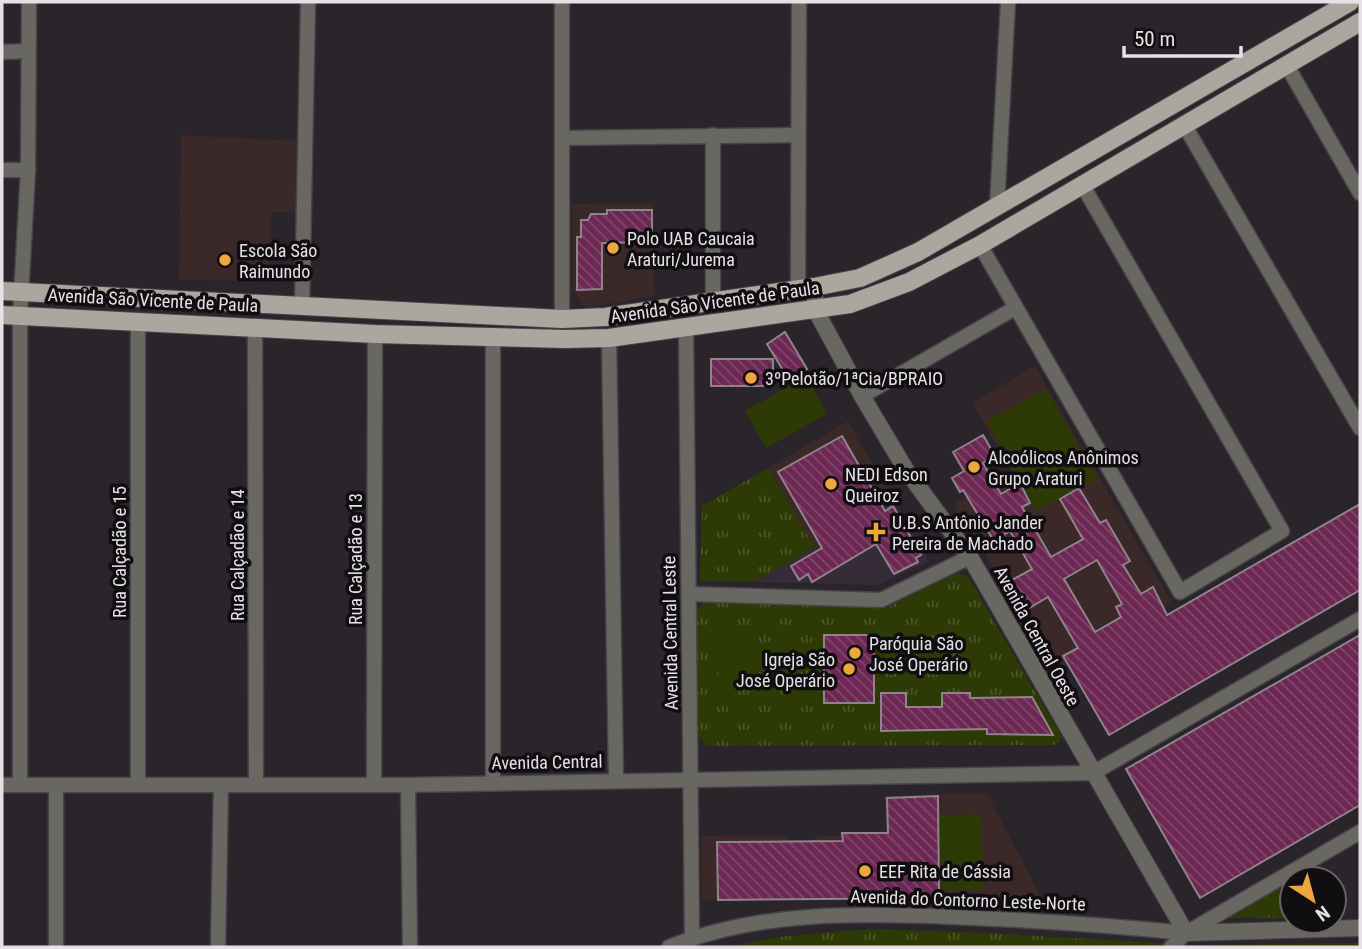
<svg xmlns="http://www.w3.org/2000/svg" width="1362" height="949" viewBox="0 0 1362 949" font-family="'Roboto Condensed',sans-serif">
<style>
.built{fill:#362c38}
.education{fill:#3b2828}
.grass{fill:url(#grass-tufts)}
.pitch{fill:#2e3a05}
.building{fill:url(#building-back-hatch);stroke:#8f848a;stroke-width:2;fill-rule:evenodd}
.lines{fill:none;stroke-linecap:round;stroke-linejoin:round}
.minor-casing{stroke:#484249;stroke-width:17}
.tertiary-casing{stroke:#484249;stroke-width:18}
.primary-casing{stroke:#484249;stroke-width:20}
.minor{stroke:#696762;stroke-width:14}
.tertiary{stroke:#696762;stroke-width:16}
.primary{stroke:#aba79e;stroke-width:18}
.poi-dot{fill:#f0a63f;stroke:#110e11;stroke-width:2.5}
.labels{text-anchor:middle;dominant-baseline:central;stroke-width:7;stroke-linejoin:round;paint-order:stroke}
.poi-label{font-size:18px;fill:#e5e1e6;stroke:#110e11;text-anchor:start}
.street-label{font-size:18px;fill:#e5e1e6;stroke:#110e11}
</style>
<defs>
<pattern id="grass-tufts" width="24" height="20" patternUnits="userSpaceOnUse" patternTransform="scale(1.75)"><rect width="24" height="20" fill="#2e3a05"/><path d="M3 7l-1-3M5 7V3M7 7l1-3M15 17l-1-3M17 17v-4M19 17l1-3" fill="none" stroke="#4c5629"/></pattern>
<pattern id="building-back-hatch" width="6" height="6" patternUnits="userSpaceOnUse" patternTransform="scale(1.75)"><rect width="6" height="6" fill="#6c2853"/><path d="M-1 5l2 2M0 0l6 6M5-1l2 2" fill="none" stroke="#81476c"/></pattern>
</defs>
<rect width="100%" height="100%" fill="#2a242b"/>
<path class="built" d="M894,501L929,561L878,585L754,582Z"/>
<g class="education">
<path d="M181,135L297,141L296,212H271L269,281L179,280Z"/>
<path d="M653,203L654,296L584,308L573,290V204Z"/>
<path d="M1035,366L1171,601L1163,611L1059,671L1051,669L970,528L956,510V503L1012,472L972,403Z"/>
<path d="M848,421L894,501L815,547L768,468Z"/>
<path d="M987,793L1041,897L702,900V836L783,835L790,841H812L818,836H842V833H886L884,796Z"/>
</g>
<g class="grass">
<path d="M768,468L815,547L754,582L700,581L702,506Z"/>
<path d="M956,573L968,577L1062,737L1055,745L707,746L698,736L696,611L705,601L886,608Z"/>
<path d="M1282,887L1292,902V918H1226Z"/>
<path d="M870,929L987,933L1195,945L1360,943V947H729L778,937Z"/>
</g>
<g class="pitch">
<path d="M806,376L827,414L766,448L745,411Z"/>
<path d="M1046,389L1097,479L1036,511L987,421Z"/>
<path d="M754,627L760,689L720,693L714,632Z"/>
<path d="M981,814L984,889L942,891L939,816Z"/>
</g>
<g class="building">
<path d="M607,210H652V242L602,243V289L577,290V237H581V220H588L591,214H607Z"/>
<path d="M785,332L807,369L789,380L767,344Z"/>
<rect x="711" y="359" width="62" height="27"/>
<path d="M983,435L995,456L983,463L1001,494L1020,483L1030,503L1022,507L1051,557L1083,539L1060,499L1079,488L1100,523L1106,520L1130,561L1123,565L1141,594L1153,587L1167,615L1360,504V590L1109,735L1063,656L1078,648L1048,597L1019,614L1003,585L1032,569L1010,531L994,541L963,490L960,492L952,478L964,471L953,452ZM1097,560L1122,604L1116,607L1121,617L1095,632L1064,579Z"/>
<path d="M842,436L885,511L893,506L921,555L916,558L918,562L894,574L876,544L812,582L808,574L799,580L791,566L822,548L778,472Z"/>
<rect x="824" y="635" width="50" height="68"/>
<path d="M1360,635V805L1200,898L1126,769Z"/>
<path d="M881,693H906V707H942V693H970V698L1032,697L1053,735L987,734V729L881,731Z"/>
<path d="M938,796L939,898L718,900L717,842L843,841L842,833H888L887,798Z"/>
</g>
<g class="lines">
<defs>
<g id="minor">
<path d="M2,52L28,51"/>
<path d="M1286,64L1360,193"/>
<path d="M1185,126L1360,428"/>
<path d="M713,135V301"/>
<path d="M563,138L798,135"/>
<path d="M2,170H28"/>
<path d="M997,206L1008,2"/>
<path d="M980,245L1180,592L1282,531L1083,186"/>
<path d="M798,289L799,2"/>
<path d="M302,306L308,2"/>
<path d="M562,319V2"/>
<path d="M138,320V784"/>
<path d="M255,326L256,783"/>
<path d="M686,328L692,938"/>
<path d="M609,338L616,779"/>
<path d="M862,396L1015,308"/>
<path d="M689,594L881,600L970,557"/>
<path d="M493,782V336"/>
<path d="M374,784L375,334"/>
<path d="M2,785H408L1093,773L1360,619"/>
<path d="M20,785V315L28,170L29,2"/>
<path d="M408,785L410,947"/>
<path d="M56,947V786"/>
<path d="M218,947L221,785"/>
<path d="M669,947C758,911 858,913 952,917C1031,920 1108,925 1186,933"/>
<path d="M1171,947L1186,933L1360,832"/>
</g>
<path id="tertiary" d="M814,287L816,311L862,396L906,470L970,557L1186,933L1360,928"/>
<g id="primary">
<path d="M2,291L562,319L605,317L814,287L860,278L918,252L1350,2"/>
<path d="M2,315L375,334L565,339L609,338L850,304L909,282L980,245L1360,22"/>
</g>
</defs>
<use href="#minor" class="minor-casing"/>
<use href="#tertiary" class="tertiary-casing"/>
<use href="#primary" class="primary-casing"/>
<use href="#minor" class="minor"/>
<use href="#tertiary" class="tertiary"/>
<use href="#primary" class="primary"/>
</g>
<g class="poi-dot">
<circle cx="613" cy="248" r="7"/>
<circle cx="225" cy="260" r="7"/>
<circle cx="751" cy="378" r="7"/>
<circle cx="974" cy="467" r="7"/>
<circle cx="831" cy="484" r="7"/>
<path d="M872.5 521.5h7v7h7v7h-7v7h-7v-7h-7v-7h7z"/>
<circle cx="855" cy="653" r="7"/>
<circle cx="849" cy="669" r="7"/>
<circle cx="865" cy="871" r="7"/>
</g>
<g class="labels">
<g class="poi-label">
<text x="627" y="238">Polo UAB Caucaia<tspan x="627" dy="21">Araturi/Jurema</tspan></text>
<text x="239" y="250">Escola São<tspan x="239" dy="21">Raimundo</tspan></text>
<text x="765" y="378">3ºPelotão/1ªCia/BPRAIO</text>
<text x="988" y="457">Alcoólicos Anônimos<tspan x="988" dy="21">Grupo Araturi</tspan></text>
<text x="845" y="474">NEDI Edson<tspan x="845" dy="21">Queiroz</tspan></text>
<text x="892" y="522">U.B.S Antônio Jander<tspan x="892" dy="21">Pereira de Machado</tspan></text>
<text x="869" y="643">Paróquia São<tspan x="869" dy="21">José Operário</tspan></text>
<text x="835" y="659" text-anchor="end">Igreja São<tspan x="835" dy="21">José Operário</tspan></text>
<text x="879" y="871">EEF Rita de Cássia</text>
</g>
<g class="street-label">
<text transform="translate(153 300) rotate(3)">Avenida São Vicente de Paula</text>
<text transform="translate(715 302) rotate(-8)">Avenida São Vicente de Paula</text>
<text transform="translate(119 552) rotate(-90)">Rua Calçadão e 15</text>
<text transform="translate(237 555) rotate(-90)">Rua Calçadão e 14</text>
<text transform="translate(355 559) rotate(-90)">Rua Calçadão e 13</text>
<text transform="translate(670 633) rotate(-91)">Avenida Central Leste</text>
<text transform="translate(1037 636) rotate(61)">Avenida Central Oeste</text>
<text transform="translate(547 762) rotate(-1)">Avenida Central</text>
<text transform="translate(968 900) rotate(2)">Avenida do Contorno Leste-Norte</text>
</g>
</g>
<rect width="1362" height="949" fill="none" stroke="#e5e1e6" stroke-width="7"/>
<g transform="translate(1313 900) rotate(144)"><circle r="33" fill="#110e11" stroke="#666266" stroke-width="2"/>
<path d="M0-5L12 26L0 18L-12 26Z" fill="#f0a63f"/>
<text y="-10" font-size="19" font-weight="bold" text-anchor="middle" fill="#e5e1e6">N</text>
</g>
<path d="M1124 46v10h117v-10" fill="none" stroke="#e5e1e6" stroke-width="3.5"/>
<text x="1134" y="46" font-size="21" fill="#e5e1e6" stroke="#110e11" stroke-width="5" paint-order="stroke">50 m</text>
</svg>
